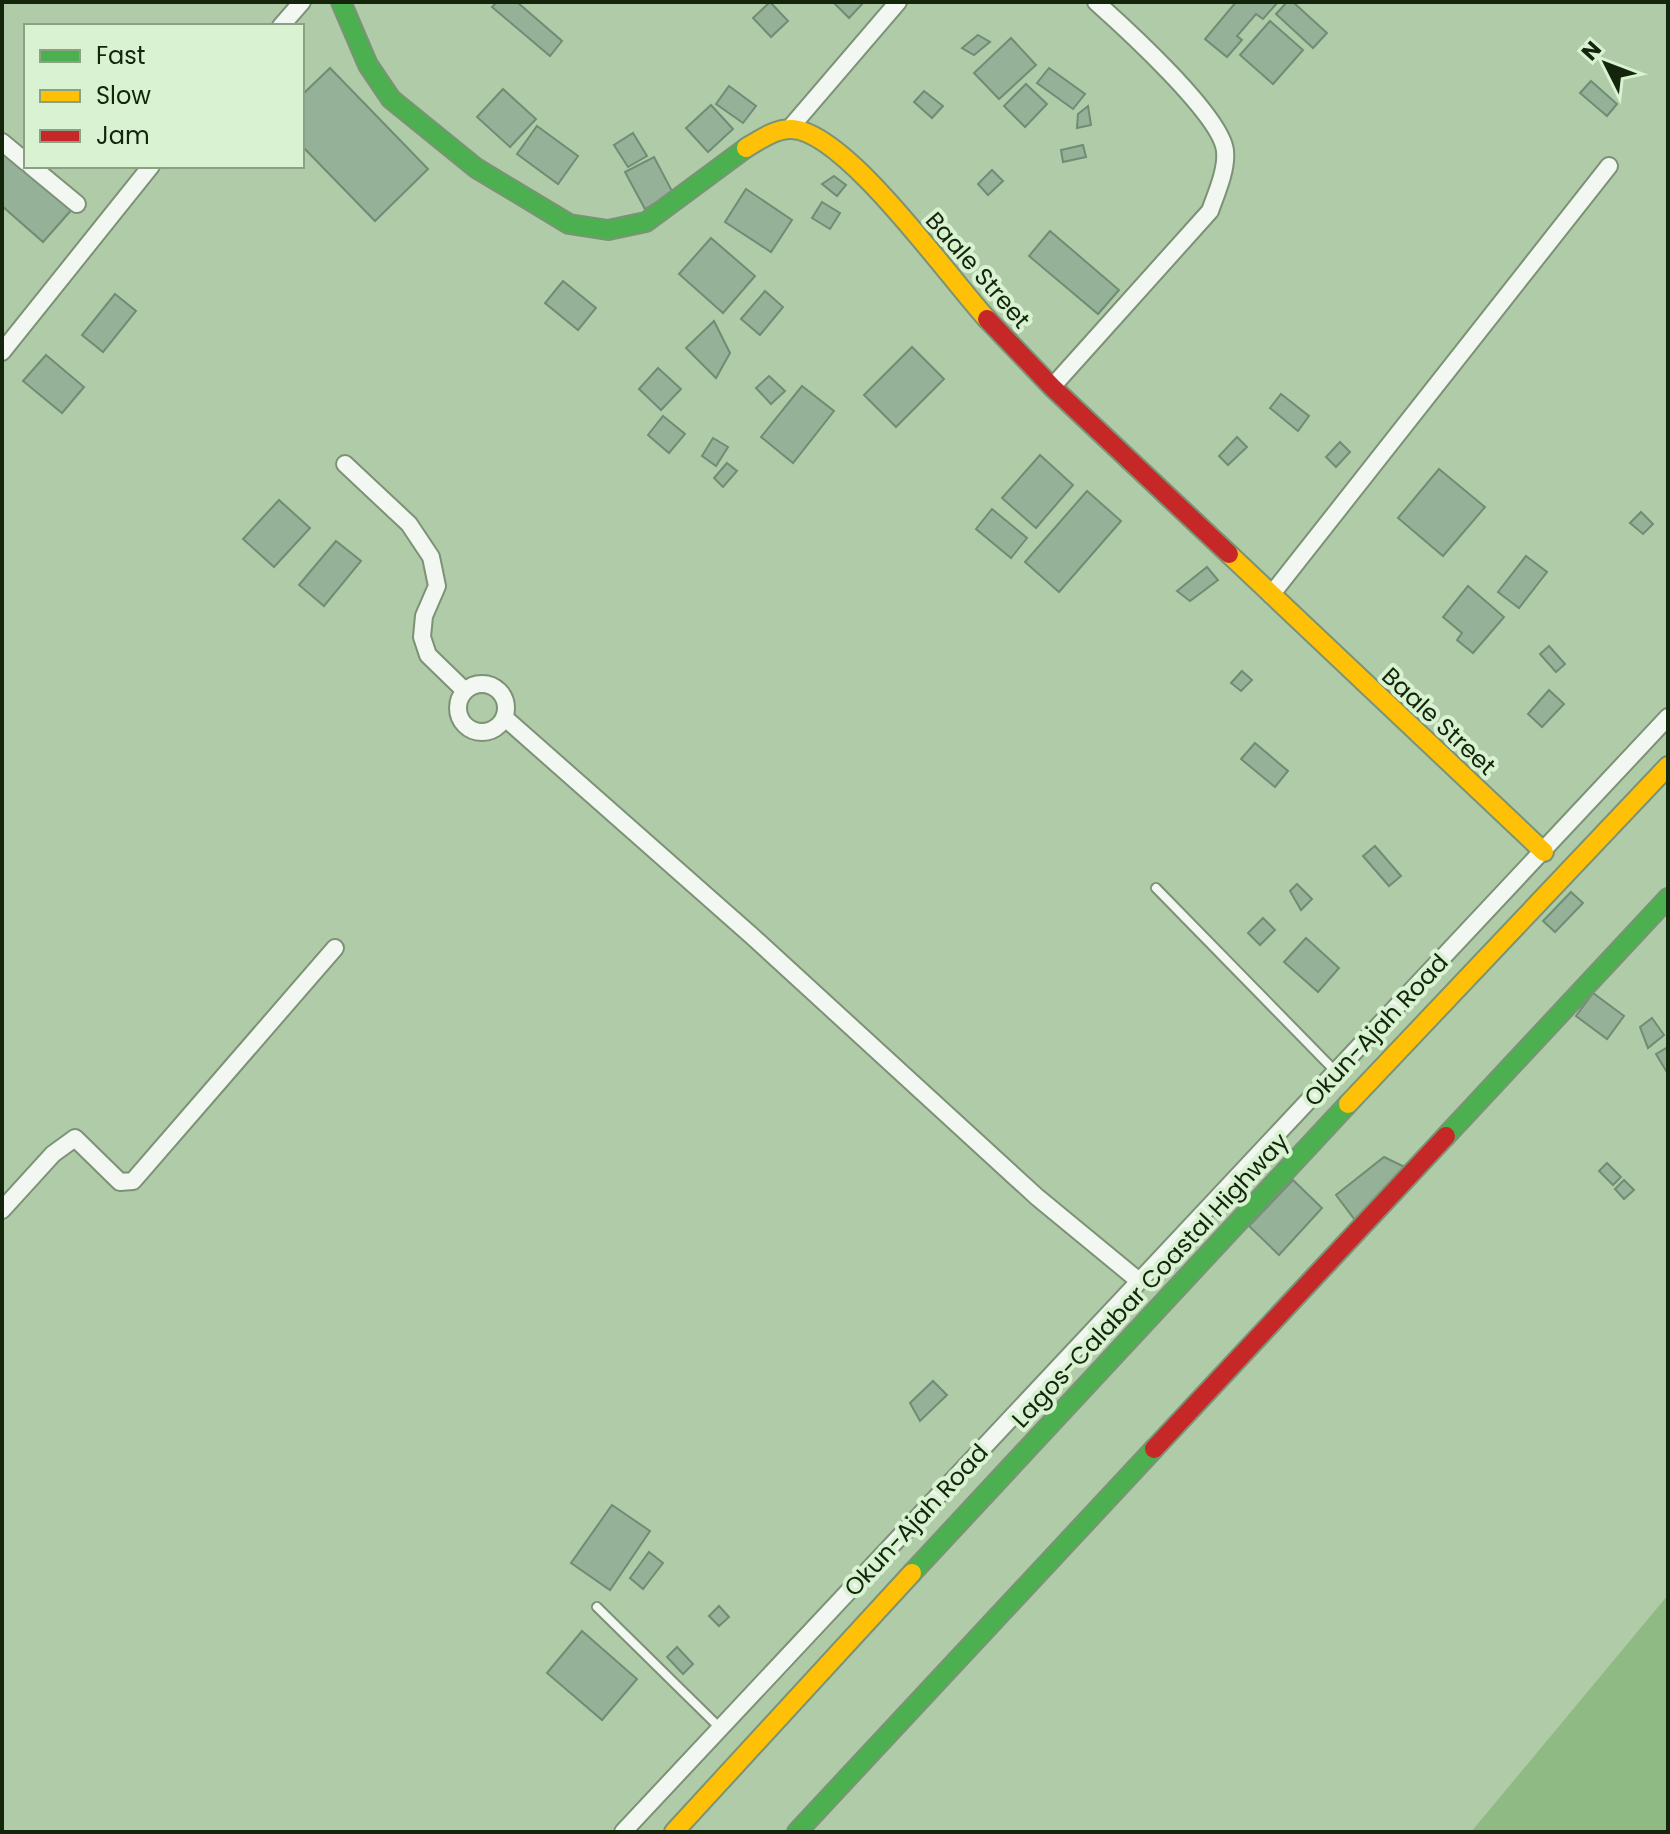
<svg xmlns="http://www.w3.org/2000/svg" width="1670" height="1834" viewBox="0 0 1670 1834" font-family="Poppins,sans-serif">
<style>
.water{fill:#90ba83}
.building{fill:#95b299;stroke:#6f8c74;stroke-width:2}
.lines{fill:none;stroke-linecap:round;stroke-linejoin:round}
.lane-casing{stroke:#7c9276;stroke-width:12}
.street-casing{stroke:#7c9276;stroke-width:20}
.fast-casing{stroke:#7c9276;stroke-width:22}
.slow-casing{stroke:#7c9276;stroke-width:22}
.jam-casing{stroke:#7c9276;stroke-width:22}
.lane{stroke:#f3f7f2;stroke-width:8}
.street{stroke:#f3f7f2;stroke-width:16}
.fast{stroke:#4caf50;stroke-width:18}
.slow{stroke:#ffc107;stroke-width:18}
.jam{stroke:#c62828;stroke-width:18}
.labels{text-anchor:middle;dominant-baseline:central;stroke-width:8;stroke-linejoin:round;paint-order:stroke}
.street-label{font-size:24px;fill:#13260c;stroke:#d9f3d2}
</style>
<rect width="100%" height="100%" fill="#afcba7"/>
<path class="water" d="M1668,1595V1832H1471Z"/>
<g class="building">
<path d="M497,2H517L562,41L550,56L492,7Z"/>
<path d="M770,2L788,21L771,37L753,18Z"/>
<path d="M833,2H864L849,18Z"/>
<path d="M1236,2H1278L1263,19L1256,14L1237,36L1242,40L1227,57L1205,39Z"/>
<path d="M1287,2H1293L1327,33L1313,48L1276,14Z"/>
<path d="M1270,21L1303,50L1273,84L1240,55Z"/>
<path d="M978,35L990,42L974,55L962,48Z"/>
<path d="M1011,38L1036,65L999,99L974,73Z"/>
<path d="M330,68L428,169L375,221L302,146V95Z"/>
<path d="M1049,68L1085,94L1073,109L1037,83Z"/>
<path d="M1591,81L1617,104L1607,116L1580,93Z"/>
<path d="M1026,84L1047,104L1025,127L1004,106Z"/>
<path d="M729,86L756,106L743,123L716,104Z"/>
<path d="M503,89L536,119L510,147L477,117Z"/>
<path d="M924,91L943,106L932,118L914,102Z"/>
<path d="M711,105L733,129L708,152L686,128Z"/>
<path d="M1088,106L1091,125L1077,128L1078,114Z"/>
<path d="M537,126L578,156L558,184L517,154Z"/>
<path d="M633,133L647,156L628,167L614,145Z"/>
<path d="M2,145L74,207L43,242L2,206Z"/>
<path d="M1083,145L1086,157L1063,162L1061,150Z"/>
<path d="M654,157L673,193L645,209L625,172Z"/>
<path d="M992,170L1003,181L988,195L978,184Z"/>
<path d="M834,176L846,185L837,196L822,184Z"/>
<path d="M746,189L792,220L771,252L725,222Z"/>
<path d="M822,202L840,213L830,229L812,218Z"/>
<path d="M1050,231L1119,290L1098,314L1029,256Z"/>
<path d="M711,238L755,276L723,313L679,274Z"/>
<path d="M563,281L596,308L578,330L545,303Z"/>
<path d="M765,291L783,307L760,335L741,319Z"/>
<path d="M115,294L136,311L103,352L82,335Z"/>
<path d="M714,321L730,353L716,378L686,348Z"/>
<path d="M912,347L944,379L896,427L864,395Z"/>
<path d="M46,355L84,387L62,413L23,381Z"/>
<path d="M658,368L681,389L661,410L639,389Z"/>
<path d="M769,376L785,391L771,404L756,388Z"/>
<path d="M802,386L834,411L793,463L761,437Z"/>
<path d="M1281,394L1309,416L1298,431L1270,408Z"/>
<path d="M663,416L685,434L669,453L648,435Z"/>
<path d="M1237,437L1247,447L1228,465L1219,456Z"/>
<path d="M713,438L728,447L716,466L702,456Z"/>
<path d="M1340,442L1350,452L1336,467L1326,457Z"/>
<path d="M1040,455L1073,485L1036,528L1002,498Z"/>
<path d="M727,463L737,471L723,487L714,478Z"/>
<path d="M1439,469L1485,507L1443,556L1398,518Z"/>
<path d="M1087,491L1121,521L1059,592L1025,562Z"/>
<path d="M279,500L310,528L274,567L243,539Z"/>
<path d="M992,509L1027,538L1011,558L976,529Z"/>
<path d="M1641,512L1653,524L1643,534L1630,523Z"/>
<path d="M336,541L361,561L324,606L299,585Z"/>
<path d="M1526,556L1547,572L1519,608L1498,592Z"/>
<path d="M1207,567L1218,580L1190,601L1177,591Z"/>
<path d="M1468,586L1504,617L1473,653L1457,640L1462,633L1443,617Z"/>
<path d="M1549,646L1565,664L1556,672L1540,654Z"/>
<path d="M1242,671L1252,680L1241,691L1231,683Z"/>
<path d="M1549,690L1564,704L1542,727L1528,714Z"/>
<path d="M1255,743L1288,771L1275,787L1241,759Z"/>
<path d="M1375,846L1401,876L1389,886L1363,856Z"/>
<path d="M1297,884L1312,899L1301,910L1290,891Z"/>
<path d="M1571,892L1583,903L1555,932L1543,921Z"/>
<path d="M1263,918L1275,930L1260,945L1248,933Z"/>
<path d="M1306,938L1339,968L1318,992L1284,962Z"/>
<path d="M1593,993L1624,1016L1607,1039L1576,1016Z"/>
<path d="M1652,1018L1664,1035L1648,1048L1640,1027Z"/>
<path d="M1668,1047V1074L1656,1054Z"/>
<path d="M1384,1157L1415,1172L1355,1220L1336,1195Z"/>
<path d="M1607,1163L1621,1177L1613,1185L1599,1171Z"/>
<path d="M1293,1180L1322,1208L1279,1255L1249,1226Z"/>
<path d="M1624,1180L1634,1190L1624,1199L1615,1189Z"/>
<path d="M933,1381L947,1395L920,1421L910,1403Z"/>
<path d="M612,1505L650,1531L610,1590L571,1563Z"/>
<path d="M649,1552L663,1563L643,1589L630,1578Z"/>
<path d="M719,1606L729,1617L719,1626L709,1616Z"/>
<path d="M582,1631L637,1679L602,1720L547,1673Z"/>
<path d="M677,1647L693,1664L683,1674L667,1657Z"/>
</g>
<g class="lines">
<defs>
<g id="lane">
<path d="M1156,888L1336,1072"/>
<path d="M597,1607L720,1728"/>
</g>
<g id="street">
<path d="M281,26L302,2"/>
<path d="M790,128L898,2"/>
<path d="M2,142L26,162"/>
<path d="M31,166L77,204"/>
<path d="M2,352L151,166"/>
<path d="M1052,387L1210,211C1216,194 1227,170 1225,151C1222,116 1124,27 1096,2"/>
<path d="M345,464L409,524L431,557L437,586L424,616L422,637L428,655L464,690"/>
<path d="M1271,595L1609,166"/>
<circle cx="482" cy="708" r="24"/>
<path d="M505,718L752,936L1037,1197L1139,1281"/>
<path d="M2,1210L53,1154L75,1138L120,1182L133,1181L335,948"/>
<path d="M623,1832L1668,717"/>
</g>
<g id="fast">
<path d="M341,2L368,65L391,99L476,168L569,224L608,230L646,222L746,148"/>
<path d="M1446,1136L1668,898"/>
<path d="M912,1573L1348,1104"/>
<path d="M797,1832L1154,1449"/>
</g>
<g id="slow">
<path d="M746,148C759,140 775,129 791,129C845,130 949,278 987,319"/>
<path d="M1229,554L1544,852"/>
<path d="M1348,1104L1668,766"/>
<path d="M674,1832L912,1573"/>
</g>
<g id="jam">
<path d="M987,319L1052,387L1229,554"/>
<path d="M1154,1449L1446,1136"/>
</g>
</defs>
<use href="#lane" class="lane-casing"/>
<use href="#street" class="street-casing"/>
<use href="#fast" class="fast-casing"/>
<use href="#slow" class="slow-casing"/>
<use href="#jam" class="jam-casing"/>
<use href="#lane" class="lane"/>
<use href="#street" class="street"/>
<use href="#fast" class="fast"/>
<use href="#slow" class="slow"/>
<use href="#jam" class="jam"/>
</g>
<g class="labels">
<g class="street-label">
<text transform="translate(978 270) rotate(49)">Baale Street</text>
<text transform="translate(1439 721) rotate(43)">Baale Street</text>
<text transform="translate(1376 1030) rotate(-47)">Okun-Ajah Road</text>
<text transform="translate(1150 1280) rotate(-47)">Lagos-Calabar Coastal Highway</text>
<text transform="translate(916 1520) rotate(-47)">Okun-Ajah Road</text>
</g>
</g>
<rect width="1670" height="1834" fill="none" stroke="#13260c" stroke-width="8"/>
<rect x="24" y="24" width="280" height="144" fill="#d9f3d2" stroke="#8aa183" stroke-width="2"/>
<rect x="40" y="50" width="40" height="12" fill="#4caf50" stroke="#8aa183" stroke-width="2"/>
<text x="96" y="64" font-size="24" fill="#13260c">Fast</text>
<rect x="40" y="90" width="40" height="12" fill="#ffc107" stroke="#8aa183" stroke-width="2"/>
<text x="96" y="104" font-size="24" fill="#13260c">Slow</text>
<rect x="40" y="130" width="40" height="12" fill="#c62828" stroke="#8aa183" stroke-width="2"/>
<text x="96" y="144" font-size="24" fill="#13260c">Jam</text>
<g transform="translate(1606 64) rotate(312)" stroke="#d9f3d2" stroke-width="6" paint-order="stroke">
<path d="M0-6L14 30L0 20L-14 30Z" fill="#13260c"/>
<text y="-12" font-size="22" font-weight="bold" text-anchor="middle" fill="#13260c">N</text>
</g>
</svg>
